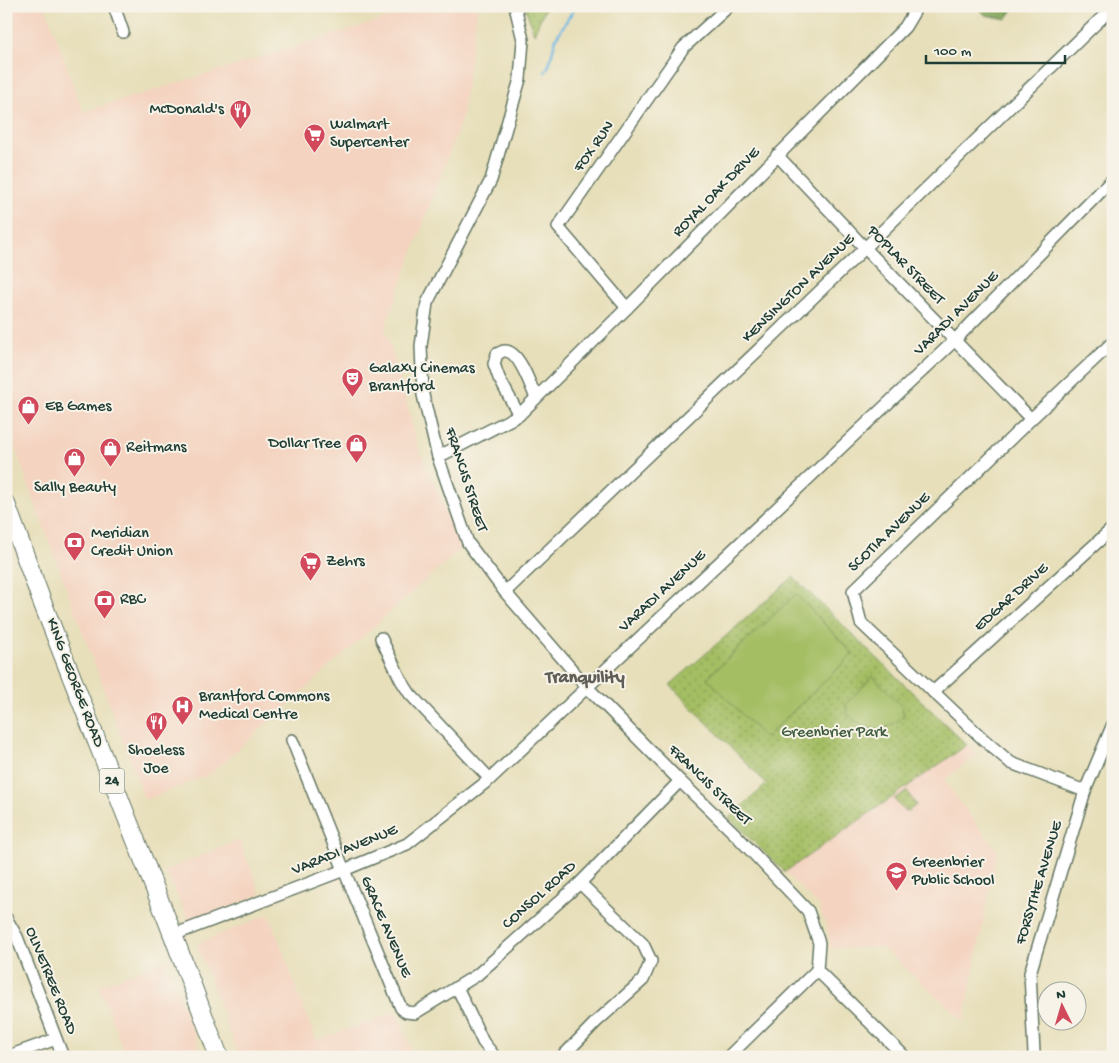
<svg xmlns="http://www.w3.org/2000/svg" width="1119" height="1063" viewBox="0 0 1119 1063" font-family="'Gochi Hand',sans-serif">
<style>
.built{fill:#f4d3c0}
.grass{fill:url(#grass-dots);stroke:#627e4c}
.forest{fill:url(#forest-firs);stroke:#517147}
.pitch{fill:#a4be64;stroke:#627e4c}
.lines{fill:none;stroke-linecap:round;stroke-linejoin:round}
.stream{stroke:#69b5e3;stroke-width:2.5}
.minor-casing{stroke:#657663;stroke-width:14}
.primary-casing{stroke:#657663;stroke-width:20}
.minor{stroke:#fff;stroke-width:11}
.primary{stroke:#fff;stroke-width:18}
.labels{text-anchor:middle;dominant-baseline:central;stroke-width:4;stroke-linejoin:round;paint-order:stroke}
.shield{fill:#f7f3e8;stroke:#60746a;stroke-width:1}
.shield-label{font-size:15px;font-weight:bold;fill:#1f3d34}
.poi-label{font-size:16px;fill:#1f3d34;stroke:#f7f3e8;text-anchor:start}
.street-label{font-size:16px;fill:#1f3d34;stroke:#f7f3e8}
.park-label{font-size:16px;fill:#405d40;stroke:#f7f3e8}
.neighbourhood-label{font-size:18px;font-weight:bold;fill:#605e58;stroke:#f7f3e8}
</style>
<defs>
<pattern id="grass-dots" width="8" height="8" patternUnits="userSpaceOnUse" patternTransform="scale(1.25)"><rect width="8" height="8" fill="#a4be64"/><path d="M2 2h.1M6 6h.1" fill="none" stroke="#859c53" stroke-width="1.8" stroke-linecap="round"/></pattern>
<pattern id="forest-firs" width="22" height="20" patternUnits="userSpaceOnUse" patternTransform="scale(1.25)"><rect width="22" height="20" fill="#83a55a"/><path d="M5 1l3.5 6h-7zM16 11l3.5 6h-7z" fill="#6b884b"/></pattern>
</defs>
<rect width="100%" height="100%" fill="#f7f3e8"/>
<filter id="ink" filterUnits="userSpaceOnUse"><feTurbulence type="fractalNoise" baseFrequency=".02" numOctaves="2"/><feDisplacementMap in="SourceGraphic" scale="10" xChannelSelector="R" yChannelSelector="G"/><feConvolveMatrix kernelMatrix="1 2 1 2 8 2 1 2 1" color-interpolation-filters="sRGB"/></filter>
<filter id="wash" filterUnits="userSpaceOnUse"><feTurbulence type="fractalNoise" baseFrequency=".0096" numOctaves="4" result="noise"/><feDisplacementMap in="SourceGraphic" scale="20" xChannelSelector="R" yChannelSelector="G"/><feGaussianBlur stdDeviation="1.12" result="paint"/><feColorMatrix in="noise" values="0 0 0 0 0 0 0 0 0 0 0 0 0 0 0 0 0 1.4 0 .05"/><feComposite in="paint" operator="in"/></filter>
<g filter="url(#wash)">
<rect width="100%" height="100%" fill="#e7dfba"/>
<g class="built">
<path d="M6,6H45L83,112L427,6H478L461,120L385,328L405,396L416,442L461,548L212,773L145,800L30,490L6,420Z"/>
<path d="M967,745L977,754L944,780L997,851L964,1021L882,947L830,948L829,934L819,906L785,872Z"/>
<path d="M239,840L261,894L190,922L165,871Z"/>
<path d="M269,914L316,1041L396,1012L414,1057H239L197,944Z"/>
<path d="M165,960L203,1057H126L99,986Z"/>
</g>
<g class="grass">
<path d="M525,6H546L534,34Z"/>
<path d="M793,577L967,745L785,872L729,818L767,784L670,685Z"/>
<path d="M907,791L916,805L909,811L903,810L894,799Z"/>
</g>
<path class="forest" d="M979,6H1016L1006,19L985,15L979,8Z"/>
<g class="pitch">
<path d="M796,594L853,654L765,738L707,678Z"/>
<path d="M873,676L902,707L904,716C896,723 883,731 872,729C868,728 864,726 861,724C851,719 846,715 846,704Z"/>
</g>
<g class="lines">
<path class="stream" d="M545,72L549,65L556,38L576,6"/>
</g>
</g>
<g filter="url(#ink)">
<g class="lines">
<defs>
<g id="minor">
<path d="M114,6L123,32"/>
<path d="M515,6L523,40L520,79L491,180L427,303L421,346L423,395L438,457L468,543L505,592L587,687L680,781L735,834L808,911L819,943L817,970"/>
<path d="M777,155L865,248L1031,419"/>
<path d="M627,308L558,227L683,48L729,6"/>
<path d="M519,415L499,378L494,364L497,354C500,353 502,351 504,351C519,349 531,387 536,398"/>
<path d="M438,457L519,415L627,308L905,27L914,12L915,6"/>
<path d="M505,592L865,248L1113,7"/>
<path d="M381,638L401,680L410,694L490,779"/>
<path d="M933,692L1113,528"/>
<path d="M292,740L344,870L401,1008L406,1012L415,1013L477,975L580,883L680,781"/>
<path d="M1085,791L1011,763L983,739L861,623L853,591L1031,419L1113,342"/>
<path d="M6,918L17,937L63,1057"/>
<path d="M173,935L344,870L407,844L490,779L954,341L1113,179"/>
<path d="M817,970L905,1057"/>
<path d="M457,987L483,1042L495,1057"/>
<path d="M6,1057L56,1039"/>
<path d="M562,1057L596,1022L643,980L651,961L643,944L580,883"/>
<path d="M728,1057L817,970"/>
<path d="M1033,1057L1034,1053L1030,973L1085,791L1113,724"/>
</g>
<path id="primary" d="M6,504L41,599L173,935L219,1057"/>
</defs>
<use href="#minor" class="minor-casing"/>
<use href="#primary" class="primary-casing"/>
<use href="#minor" class="minor"/>
<use href="#primary" class="primary"/>
</g>
</g>
<defs>
<symbol id="restaurant-pin" viewBox="-11 -11 22 30"><path d="M0 17L-7.5 6A9.5 9.5 0 1 1 7.5 6Z" fill="#d1495b" stroke="#f7f3e8"/><path d="M-5-6h1v4h1v-4h1v4h1v-4h1v5L-1.5 .5V6h-2V.5L-5-1ZM5-6V6H3V1.5H1.5Q1.5-4 5-6Z" fill="#fff"/></symbol>
<symbol id="supermarket-pin" viewBox="-11 -11 22 30"><path d="M0 17L-7.5 6A9.5 9.5 0 1 1 7.5 6Z" fill="#d1495b" stroke="#f7f3e8"/><path d="M-6-5.5h2.5l.6 2H6L4.5 2H-2.5L-4.4-4H-6ZM-1.5 3.2a1.3 1.3 0 1 0 .1 0ZM3 3.2a1.3 1.3 0 1 0 .1 0Z" fill="#fff"/></symbol>
<symbol id="theatre-pin" viewBox="-11 -11 22 30"><path d="M0 17L-7.5 6A9.5 9.5 0 1 1 7.5 6Z" fill="#d1495b" stroke="#f7f3e8"/><path d="M-5-5.5Q0-4 5-5.5V0Q5 5 0 6Q-5 5-5 0ZM-3.3-2.5H-1v1.5H-3.3ZM1-2.5H3.3v1.5H1ZM-2.8 1Q0 5.5 2.8 1Z" fill="#fff"/></symbol>
<symbol id="shop-pin" viewBox="-11 -11 22 30"><path d="M0 17L-7.5 6A9.5 9.5 0 1 1 7.5 6Z" fill="#d1495b" stroke="#f7f3e8"/><path d="M-5-2.5h2.3a2.7 3.5 0 0 1 5.4 0H5L5.5 6h-11ZM-1.5-2.5h3a1.5 2.3 0 0 0-3 0Z" fill="#fff"/></symbol>
<symbol id="bank-pin" viewBox="-11 -11 22 30"><path d="M0 17L-7.5 6A9.5 9.5 0 1 1 7.5 6Z" fill="#d1495b" stroke="#f7f3e8"/><path d="M-6-4H6V4H-6ZM0-2.3a2.3 2.3 0 1 0 0 4.6a2.3 2.3 0 1 0 0-4.6Z" fill="#fff"/></symbol>
<symbol id="hospital-pin" viewBox="-11 -11 22 30"><path d="M0 17L-7.5 6A9.5 9.5 0 1 1 7.5 6Z" fill="#d1495b" stroke="#f7f3e8"/><path d="M-5-5h3v3.5h4V-5h3V5h-3V1.5h-4V5h-3Z" fill="#fff"/></symbol>
<symbol id="school-pin" viewBox="-11 -11 22 30"><path d="M0 17L-7.5 6A9.5 9.5 0 1 1 7.5 6Z" fill="#d1495b" stroke="#f7f3e8"/><path d="M0-5L7-2L0 1L-7-2ZM-4 1L0 2.5L4 1V4Q0 6-4 4Z" fill="#fff"/></symbol>
</defs>
<g fill-rule="evenodd">
<use href="#restaurant-pin" x="228" y="98" width="25" height="34"/>
<use href="#supermarket-pin" x="302" y="122" width="25" height="34"/>
<use href="#theatre-pin" x="340" y="366" width="25" height="34"/>
<use href="#shop-pin" x="16" y="394" width="25" height="34"/>
<use href="#shop-pin" x="344" y="432" width="25" height="34"/>
<use href="#shop-pin" x="98" y="436" width="25" height="34"/>
<use href="#shop-pin" x="62" y="446" width="25" height="34"/>
<use href="#bank-pin" x="62" y="530" width="25" height="34"/>
<use href="#supermarket-pin" x="298" y="550" width="25" height="34"/>
<use href="#bank-pin" x="92" y="588" width="25" height="34"/>
<use href="#hospital-pin" x="170" y="694" width="25" height="34"/>
<use href="#restaurant-pin" x="144" y="710" width="25" height="34"/>
<use href="#school-pin" x="884" y="860" width="25" height="34"/>
</g>
<g class="labels">
<rect class="shield" x="99.5" y="768.5" width="25" height="25" rx="4"/>
<g class="shield-label">
<text x="112" y="781">24</text>
</g>
<g class="poi-label">
<text x="224" y="110" text-anchor="end">McDonald's</text>
<text x="330" y="125">Walmart<tspan x="330" dy="18">Supercenter</tspan></text>
<text x="369" y="369">Galaxy Cinemas<tspan x="369" dy="18">Brantford</tspan></text>
<text x="45" y="407">EB Games</text>
<text x="341" y="444" text-anchor="end">Dollar Tree</text>
<text x="126" y="448">Reitmans</text>
<text x="75" y="488" text-anchor="middle">Sally Beauty</text>
<text x="91" y="534">Meridian<tspan x="91" dy="18">Credit Union</tspan></text>
<text x="326" y="562">Zehrs</text>
<text x="120" y="600">RBC</text>
<text x="199" y="697">Brantford Commons<tspan x="199" dy="18">Medical Centre</tspan></text>
<text x="156" y="751" text-anchor="middle">Shoeless<tspan x="156" dy="18">Joe</tspan></text>
<text x="912" y="863">Greenbrier<tspan x="912" dy="18">Public School</tspan></text>
</g>
<g class="street-label">
<text transform="translate(595 147) rotate(-55)">FOX RUN</text>
<text transform="translate(717 193) rotate(-46)">ROYAL OAK DRIVE</text>
<text transform="translate(905 266) rotate(46)">POPLAR STREET</text>
<text transform="translate(799 289) rotate(-44)">KENSINGTON AVENUE</text>
<text transform="translate(957 314) rotate(-45)">VARADI AVENUE</text>
<text transform="translate(465 480) rotate(72)">FRANCIS STREET</text>
<text transform="translate(890 533) rotate(-44)">SCOTIA AVENUE</text>
<text transform="translate(663 592) rotate(-43)">VARADI AVENUE</text>
<text transform="translate(1012 598) rotate(-42)">EDGAR DRIVE</text>
<text transform="translate(74 683) rotate(69)">KING GEORGE ROAD</text>
<text transform="translate(709 786) rotate(44)">FRANCIS STREET</text>
<text transform="translate(345 851) rotate(-22)">VARADI AVENUE</text>
<text transform="translate(1040 883) rotate(-73)">FORSYTHE AVENUE</text>
<text transform="translate(540 896) rotate(-42)">CONSOL ROAD</text>
<text transform="translate(385 927) rotate(67)">GRACE AVENUE</text>
<text transform="translate(50 981) rotate(68)">OLIVETREE ROAD</text>
</g>
<g class="park-label">
<text x="834" y="733">Greenbrier Park</text>
</g>
<g class="neighbourhood-label">
<text x="585" y="678">Tranquility</text>
</g>
</g>
<rect width="1119" height="1063" fill="none" stroke="#f7f3e8" stroke-width="25"/>
<g transform="translate(1062 1006) rotate(355)"><circle r="24" fill="#f7f3e8" stroke="#a1aaa0"/>
<path d="M0-4L9 19L0 12L-9 19Z" fill="#d1495b"/>
<text y="-8" font-size="14" font-weight="bold" text-anchor="middle" fill="#1f3d34">N</text>
</g>
<path d="M926 55v8h139v-8" fill="none" stroke="#1f3d34" stroke-width="2.5"/>
<text x="934" y="55" font-size="15" fill="#1f3d34" stroke="#f7f3e8" stroke-width="4" paint-order="stroke">100 m</text>
</svg>
